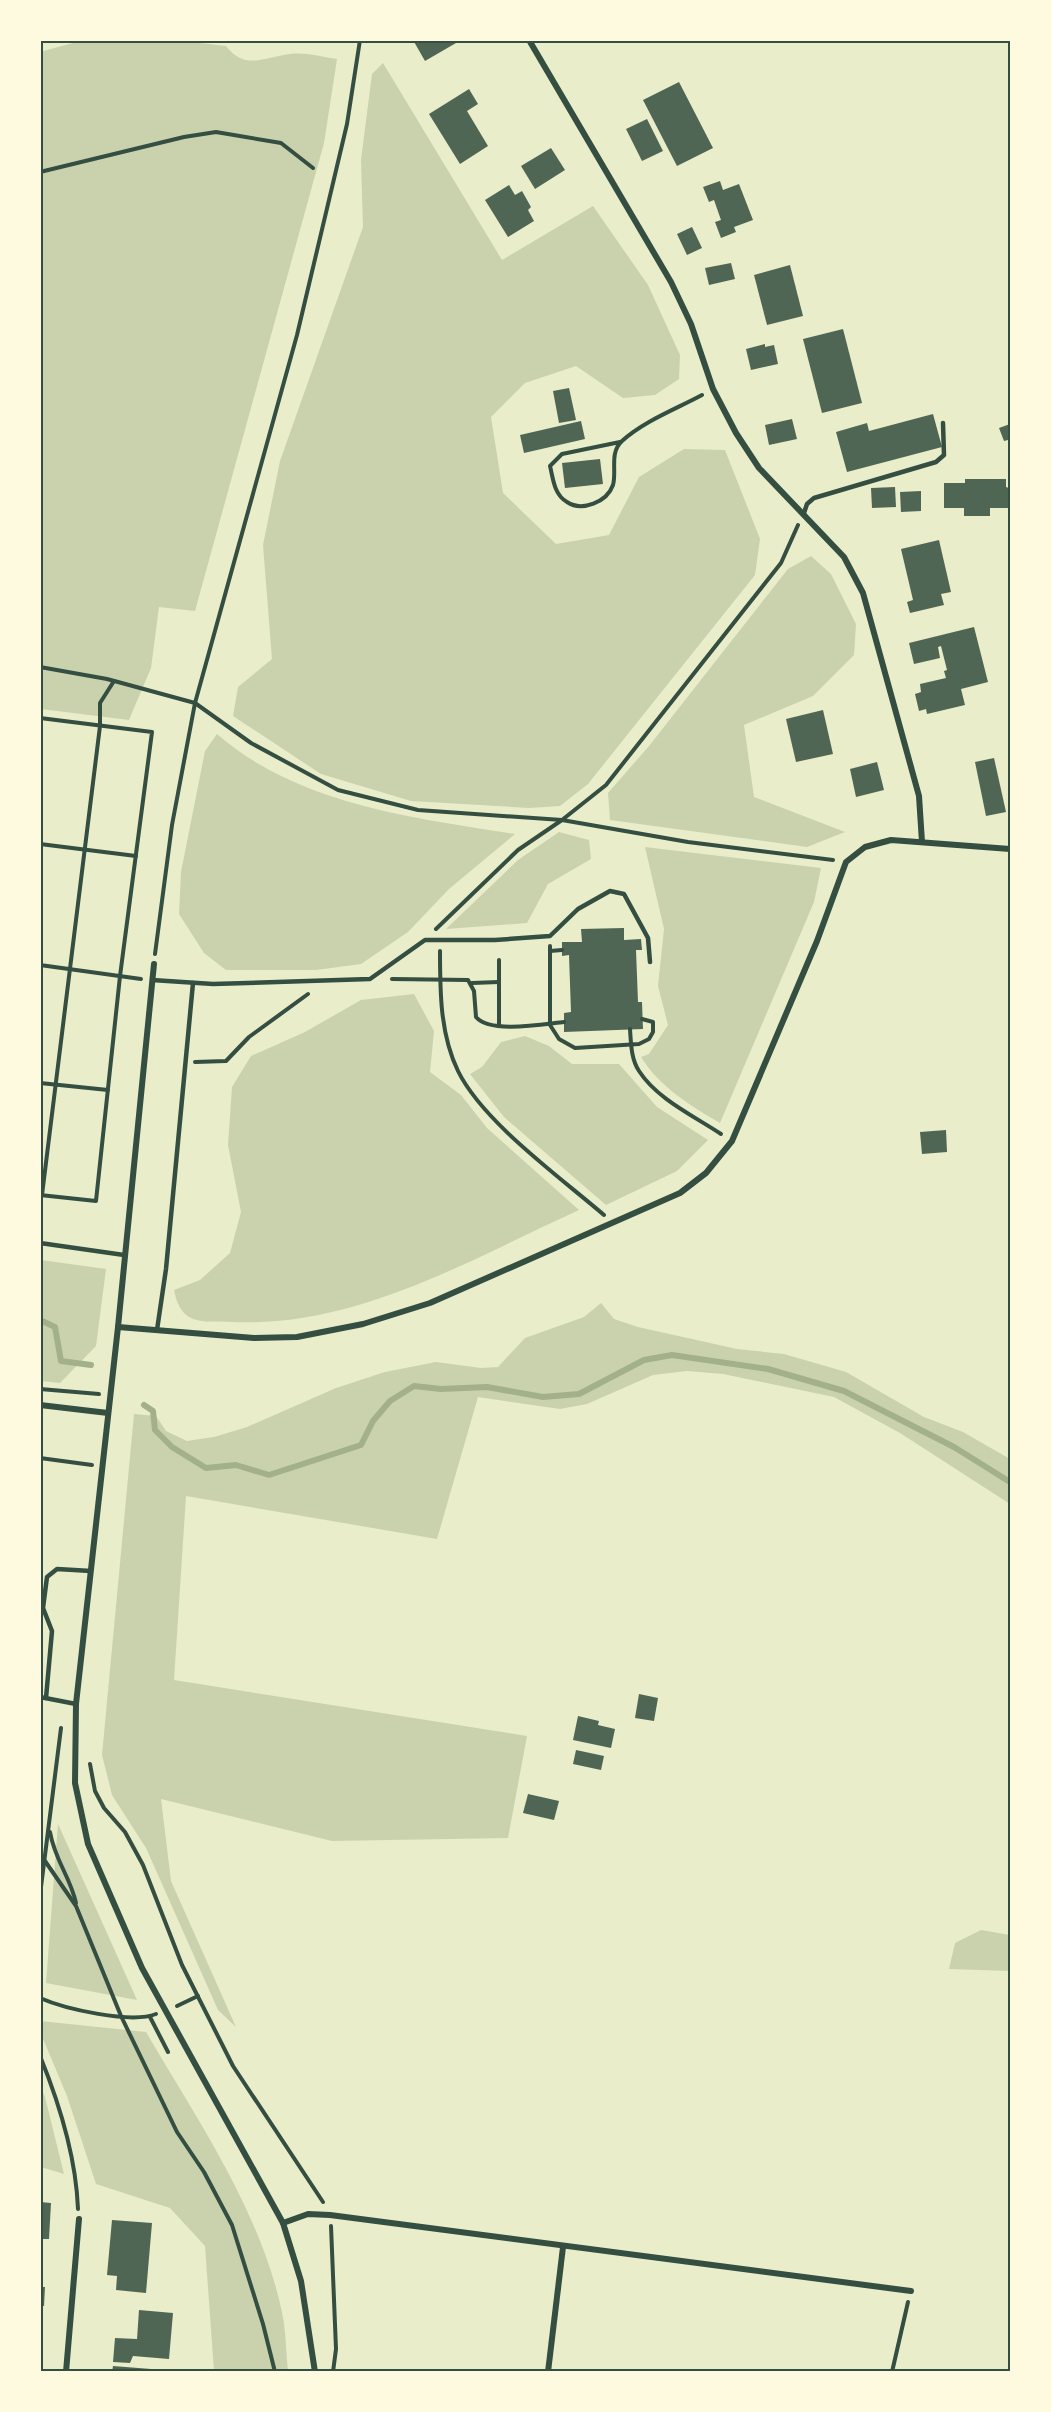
<svg xmlns="http://www.w3.org/2000/svg" width="1051" height="2412" viewBox="0 0 1051 2412" font-family="'Roboto Condensed',sans-serif">
<style>
.green{fill:#cad2ad}
.lines{fill:none;stroke-linecap:round;stroke-linejoin:round}
.stream{stroke:#a3b18a;stroke-width:6}
.building{fill:#4f6655}
.path{stroke:#344e41;stroke-width:4}
.service{stroke:#344e41;stroke-width:4.5}
.minor{stroke:#344e41;stroke-width:6}
.neatline{fill:none;stroke:#344e41;stroke-width:2}
</style>
<rect width="100%" height="100%" fill="#e9edc9"/>
<g class="green">
<path d="M174,40L226,46C245,71 264,57 290,54C305,52 322,57 337,59L324,143L195,611L159,607L151,668L129,720L41,709L40,52L80,41Z"/>
<path d="M383,63L502,260L593,206L648,285L680,355L679,379L655,395L623,398L576,366L525,383L491,417L503,493L556,544L609,535L639,477L684,449L725,450L760,539L755,575L588,784L560,806L529,808L411,801L321,774L233,716L238,687L272,659L263,545L280,461L363,227L361,160L372,74Z"/>
<path d="M811,556L831,574L856,624L854,655L813,696L744,725L754,797L845,832L807,847L610,820L608,793L649,746L788,569Z"/>
<path d="M217,734C297,804 413,818 515,834L449,889L408,932L361,964L316,970H226L204,953L179,914L181,872L205,751Z"/>
<path d="M559,832L589,840L591,859L548,884L527,923L446,929L518,860Z"/>
<path d="M645,847L821,868L814,902L720,1123C689,1105 660,1087 641,1057L649,1054L668,1025L658,986L664,929Z"/>
<path d="M414,994L434,1031L430,1072L461,1095L487,1128L579,1210C469,1260 356,1328 232,1322C201,1321 181,1326 174,1290L200,1280L230,1253L241,1212L228,1145L232,1087L251,1056L305,1032L361,1000Z"/>
<path d="M525,1036L549,1046L572,1064H619L657,1107L708,1140L677,1171L606,1205L504,1117L470,1074L482,1067L501,1042Z"/>
<path d="M41,1260L106,1269L96,1346L60,1383L41,1381Z"/>
<path d="M601,1303L614,1319L638,1327L737,1349L784,1354L846,1372L924,1417L963,1432L1010,1459V1504L900,1433L834,1397L723,1374L687,1371L653,1375L587,1404L560,1409L478,1397L437,1539L186,1496L174,1680L527,1736L508,1838L332,1841L161,1799L171,1881L236,2027L218,2010L146,1848L112,1795L102,1755L134,1414L156,1416L166,1431L187,1441L214,1437L247,1427L336,1388L385,1372L436,1362L481,1368L498,1367L525,1338L584,1317Z"/>
<path d="M58,1824L137,2000L46,1983Z"/>
<path d="M981,1930L1010,1935V1971L949,1969L955,1943Z"/>
<path d="M40,2021L146,2032C198,2121 260,2210 282,2312C286,2331 286,2352 288,2371H214L205,2246L170,2208L96,2184L67,2096L41,2034Z"/>
<path d="M40,2086L45,2097L64,2174L41,2167Z"/>
</g>
<g class="lines">
<g class="stream">
<path d="M40,1320L55,1327L61,1361L91,1365"/>
<path d="M144,1405L153,1411L155,1430L172,1447L206,1468L236,1465L269,1475L361,1445L373,1421L390,1401L414,1386L441,1389L487,1387L543,1397L579,1394L644,1360L672,1355L768,1369L844,1391L954,1447L1010,1482"/>
</g>
</g>
<g class="building">
<path d="M413,40H454L456,43L425,61Z"/>
<path d="M679,82L713,148L677,166L643,100Z"/>
<path d="M469,89L478,104L467,111L488,146L460,164L429,114Z"/>
<path d="M647,119L663,151L642,161L626,129Z"/>
<path d="M551,148L565,170L535,189L521,166Z"/>
<path d="M720,181L723,190L739,184L753,220L734,227L736,232L721,238L715,222L721,220L714,200L709,202L703,187Z"/>
<path d="M509,185L515,195L522,191L531,207L528,210L534,221L508,237L485,200Z"/>
<path d="M692,227L702,248L687,255L677,234Z"/>
<path d="M731,263L735,279L709,285L705,268Z"/>
<path d="M790,265L803,316L767,325L754,275Z"/>
<path d="M843,329L862,403L822,413L803,339Z"/>
<path d="M765,344V347L774,345L778,364L751,370L746,349Z"/>
<path d="M569,388L576,420L559,423L553,391Z"/>
<path d="M933,414L942,447L847,472L836,432L867,423L869,431Z"/>
<path d="M792,419L797,439L769,445L765,425Z"/>
<path d="M581,421L585,439L524,453L520,435Z"/>
<path d="M1010,424V448L1008,440L1004,441L999,428Z"/>
<path d="M600,459L603,484L565,488L562,463Z"/>
<path d="M965,479H1006V487L1009,488V508H990V516H964V508H944V483H965Z"/>
<path d="M895,487L896,507L872,508L871,488Z"/>
<path d="M921,491V511L901,512L900,492Z"/>
<path d="M939,540L951,592L941,594L944,605L910,613L907,602L913,600L901,549Z"/>
<path d="M974,627L988,682L961,689L965,705L927,714L926,709L919,711L915,694L921,692L920,684L946,678L944,671L947,670L941,646L938,647L940,658L914,664L909,643Z"/>
<path d="M823,710L833,754L796,762L786,719Z"/>
<path d="M994,758L1006,812L986,816L975,762Z"/>
<path d="M877,762L884,790L856,797L850,769Z"/>
<path d="M624,928V940L641,939L642,950H636L638,1002H642L643,1029L564,1032V1013L571,1012L569,955L562,956V942H582L581,929Z"/>
<path d="M946,1130L947,1152L922,1154L920,1132Z"/>
<path d="M639,1694L658,1698L654,1721L635,1718Z"/>
<path d="M578,1716L599,1721L598,1725L615,1729L611,1748L573,1740Z"/>
<path d="M576,1750L604,1756L601,1770L573,1764Z"/>
<path d="M528,1794L559,1801L554,1820L523,1813Z"/>
<path d="M40,2202L51,2203L49,2239H40Z"/>
<path d="M112,2220L152,2223L146,2293L116,2290L117,2276L107,2275Z"/>
<path d="M40,2287H45L44,2306H40Z"/>
<path d="M139,2310L173,2313L169,2359L133,2356L130,2363L113,2362L115,2338L137,2339Z"/>
<path d="M113,2366L151,2369V2372H112Z"/>
</g>
<g class="lines">
<g class="path">
<path d="M40,172L184,137L216,132L281,143L313,168"/>
<path d="M620,442L562,454L550,466C553,478 554,495 567,502C582,512 607,502 613,485C617,471 609,453 622,441C644,421 676,409 702,395"/>
<path d="M40,667L107,679L195,703L251,743L338,790L418,810L562,820L688,842L833,860"/>
<path d="M40,718L152,732L120,976L96,1201L40,1195"/>
<path d="M40,844L136,856"/>
<path d="M436,929L518,850L562,820L606,785L781,563L798,525"/>
<path d="M550,946V1025L559,1039L575,1048L639,1044L649,1039L653,1032V1022L642,1019"/>
<path d="M440,951C440,991 440,1034 458,1071C483,1122 560,1177 604,1215"/>
<path d="M550,951L562,950"/>
<path d="M155,954L172,825L195,703L297,335L347,124L360,40"/>
<path d="M499,960V1026"/>
<path d="M40,965L141,979"/>
<path d="M392,979L468,980L474,991L476,1017C490,1034 544,1024 564,1022"/>
<path d="M472,983L499,982"/>
<path d="M630,1029C631,1043 631,1059 639,1071C657,1099 694,1116 721,1134"/>
<path d="M195,1062L226,1061L249,1037L308,994"/>
<path d="M40,1083L108,1090"/>
<path d="M42,1195L100,726V703L114,681"/>
<path d="M40,1389L99,1394"/>
<path d="M40,1458L92,1465"/>
<path d="M90,1764L95,1791L104,1808L125,1832L143,1865L182,1965L233,2066L323,2202"/>
<path d="M50,1832C55,1861 70,1876 76,1903"/>
<path d="M45,1861L76,1906L121,2016L177,2132L204,2172L232,2225L263,2324L275,2372"/>
<path d="M40,1895L61,1728"/>
<path d="M40,1998C65,2009 131,2024 156,2014"/>
<path d="M177,2006L198,1996"/>
<path d="M150,2017L168,2052"/>
<path d="M40,2056C60,2105 76,2156 78,2209"/>
<path d="M331,2226L336,2349L333,2372"/>
<path d="M892,2372L908,2302"/>
</g>
<g class="service">
<path d="M804,513L807,504L814,498L936,462L944,455L943,423"/>
<path d="M152,980L213,984L370,979L425,940H495L550,936L578,909L610,891L624,894L648,938L650,962"/>
<path d="M40,1243L124,1255"/>
<path d="M157,1330L166,1269L193,983"/>
<path d="M40,1697L76,1704"/>
<path d="M46,1698L52,1631L43,1608L47,1577L57,1569L91,1571"/>
</g>
<g class="minor">
<path d="M529,40L671,282L691,324L713,389L736,433L759,468L844,557L863,593L919,796L922,842"/>
<path d="M154,964L118,1327L76,1704L75,1783L88,1844L142,1968L283,2223L301,2281L315,2372"/>
<path d="M118,1327L254,1338L297,1337L363,1324L430,1303L680,1193L706,1173L732,1141L817,941L846,862L865,847L891,840L1010,849"/>
<path d="M40,1405L108,1413"/>
<path d="M283,2223L308,2214L330,2215L911,2291"/>
<path d="M66,2372L79,2219"/>
<path d="M548,2372L563,2247"/>
</g>
</g>
<rect width="1051" height="2412" fill="none" stroke="#fefae0" stroke-width="84"/>
<rect x="42" y="42" width="967" height="2328" class="neatline"/>
</svg>
